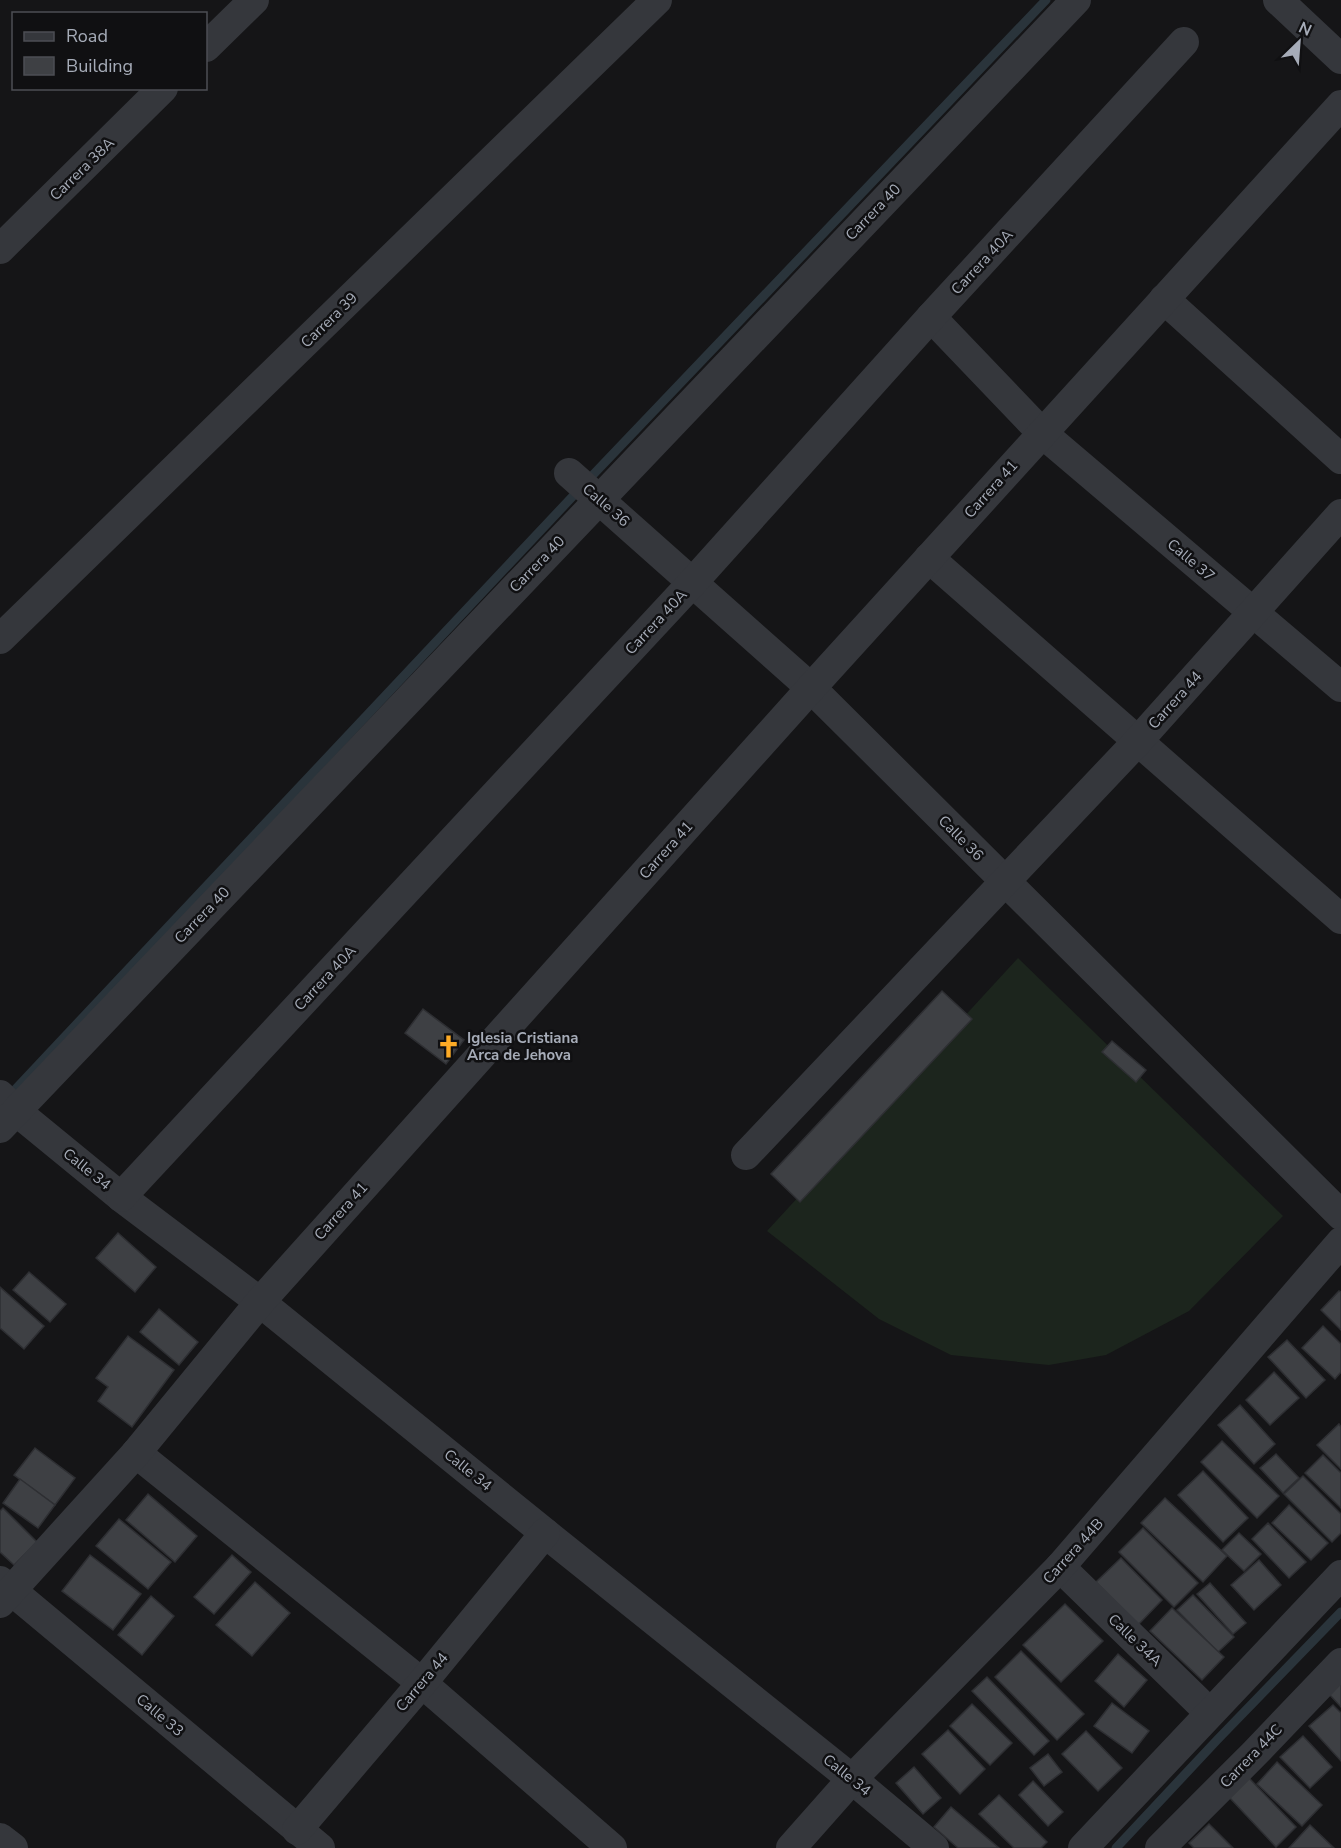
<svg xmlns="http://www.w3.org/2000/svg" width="1341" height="1848" viewBox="0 0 1341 1848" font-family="'Nunito Sans',sans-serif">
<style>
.grass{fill:#1c251d}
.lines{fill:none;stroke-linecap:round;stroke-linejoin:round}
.stream{stroke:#2a343b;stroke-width:9}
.building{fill:#3e4044;stroke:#2e2f33;stroke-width:1.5}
.minor{stroke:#35373c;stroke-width:30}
.labels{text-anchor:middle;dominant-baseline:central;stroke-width:5;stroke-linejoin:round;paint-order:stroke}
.street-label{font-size:15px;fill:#a6acb8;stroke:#101012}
.poi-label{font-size:15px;font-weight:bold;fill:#a6acb8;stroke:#101012;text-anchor:start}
</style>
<rect width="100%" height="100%" fill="#151517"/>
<path class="grass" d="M1018,958L1283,1216L1189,1311L1106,1355L1049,1365L951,1355L879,1319L767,1231Z"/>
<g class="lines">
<g class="stream">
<path d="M9,1096L589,479L1046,0"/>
<path d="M1116,1848L1218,1739L1341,1612"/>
</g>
</g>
<g class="building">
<path d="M942,991L972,1019L800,1202L771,1174Z"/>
<path d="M423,1009L464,1040L446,1064L405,1033Z"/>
<path d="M1112,1041L1146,1070L1136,1082L1102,1052Z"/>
<path d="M118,1233L156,1267L135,1292L96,1258Z"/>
<path d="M29,1272L66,1304L50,1322L13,1290Z"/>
<path d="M0,1287L44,1326L24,1349L0,1328Z"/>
<path d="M1339,1291L1341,1292V1330L1321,1310Z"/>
<path d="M159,1309L198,1342L179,1365L140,1332Z"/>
<path d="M1323,1326L1341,1344V1372L1335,1379L1302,1348Z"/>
<path d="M128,1336L174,1370L132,1427L98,1401L108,1387L96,1378Z"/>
<path d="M1287,1340L1325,1380L1306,1398L1268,1357Z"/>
<path d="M1274,1372L1299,1398L1270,1425L1246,1400Z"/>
<path d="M1240,1405L1275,1444L1254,1464L1218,1425Z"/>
<path d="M1339,1424L1341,1427V1469L1317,1445Z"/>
<path d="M1222,1441L1279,1496L1257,1518L1201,1462Z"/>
<path d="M35,1448L75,1478L55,1505L14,1475Z"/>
<path d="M1276,1454L1299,1478L1283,1493L1260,1468Z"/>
<path d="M1323,1455L1341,1473V1508L1305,1473Z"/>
<path d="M1203,1471L1248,1518L1223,1542L1178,1495Z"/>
<path d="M1303,1476L1341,1514V1533L1332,1542L1284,1494Z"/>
<path d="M20,1479L55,1505L38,1528L3,1503Z"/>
<path d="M148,1494L197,1536L175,1562L126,1520Z"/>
<path d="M1165,1498L1227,1556L1203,1582L1141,1523Z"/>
<path d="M1289,1505L1328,1543L1311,1560L1272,1523Z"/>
<path d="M3,1508L37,1542L14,1565L0,1552V1511Z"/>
<path d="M119,1519L171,1562L148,1589L96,1546Z"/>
<path d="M1268,1523L1306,1562L1289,1578L1252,1539Z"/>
<path d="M1143,1528L1198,1583L1174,1607L1119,1552Z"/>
<path d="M1239,1533L1261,1554L1244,1571L1222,1550Z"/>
<path d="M90,1555L141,1594L113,1630L62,1591Z"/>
<path d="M232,1555L251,1572L214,1614L194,1597Z"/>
<path d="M1121,1558L1162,1600L1138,1625L1096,1582Z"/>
<path d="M1259,1560L1281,1585L1254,1610L1231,1585Z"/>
<path d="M255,1582L290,1613L252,1656L216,1625Z"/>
<path d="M1210,1583L1246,1623L1233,1634L1197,1594Z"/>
<path d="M1193,1595L1234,1637L1218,1652L1177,1610Z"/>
<path d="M151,1596L174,1616L142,1655L118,1635Z"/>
<path d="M1065,1604L1103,1641L1061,1682L1023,1645Z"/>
<path d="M1172,1608L1224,1657L1202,1680L1150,1631Z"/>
<path d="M1021,1651L1084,1714L1057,1740L995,1677Z"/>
<path d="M1118,1654L1147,1680L1124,1707L1095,1681Z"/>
<path d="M987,1677L1049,1741L1034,1755L972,1691Z"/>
<path d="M1341,1683V1707L1329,1694Z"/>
<path d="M1112,1703L1149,1731L1132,1753L1094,1726Z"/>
<path d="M972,1704L1012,1743L990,1765L950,1726Z"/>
<path d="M1333,1705L1341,1713V1761L1309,1726Z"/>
<path d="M948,1730L985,1769L960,1794L922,1754Z"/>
<path d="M1086,1731L1122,1768L1098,1791L1062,1754Z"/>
<path d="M1303,1736L1332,1767L1310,1788L1280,1757Z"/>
<path d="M1048,1754L1062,1772L1044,1786L1030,1768Z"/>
<path d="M1277,1762L1322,1805L1302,1826L1257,1784Z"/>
<path d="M914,1767L941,1798L923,1814L896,1783Z"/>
<path d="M1249,1778L1296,1827L1276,1847L1229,1797Z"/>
<path d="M1033,1781L1063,1812L1048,1826L1019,1795Z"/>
<path d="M999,1795L1047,1842L1041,1848H1014L979,1814Z"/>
<path d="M951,1807L999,1848H958L934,1827Z"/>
<path d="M1209,1824L1233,1848H1194L1189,1843Z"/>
<path d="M1310,1825L1334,1848H1289Z"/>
</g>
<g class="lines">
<g class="minor">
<path d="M1278,0L1341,59"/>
<path d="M206,47L254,0"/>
<path d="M0,249L163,88"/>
<path d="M1164,299L1341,459"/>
<path d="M931,317L1042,433L1341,687"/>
<path d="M569,473L811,688L1341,1215"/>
<path d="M929,558L1341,919"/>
<path d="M0,639L657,0"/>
<path d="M0,1095L16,1111L121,1197L260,1302L545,1533L852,1779L934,1848"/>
<path d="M0,1128L1076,0"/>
<path d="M746,1155L1138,741L1341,514"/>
<path d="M121,1197L693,582L931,317L1184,42"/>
<path d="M136,1453L422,1683L612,1848"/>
<path d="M1060,1567L1210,1713"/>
<path d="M0,1581L320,1848"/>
<path d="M0,1603L136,1453L260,1302L811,688L1341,105"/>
<path d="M297,1830L422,1683L545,1533"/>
<path d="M0,1838L13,1848"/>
<path d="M791,1848L852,1779L1060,1567L1341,1242"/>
<path d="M1083,1848L1341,1575"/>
<path d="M1160,1848L1254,1754L1341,1663"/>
</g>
</g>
<defs>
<symbol id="church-bare" viewBox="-9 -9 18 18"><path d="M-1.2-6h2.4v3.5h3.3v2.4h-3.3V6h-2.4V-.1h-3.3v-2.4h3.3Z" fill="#fdab26" stroke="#101012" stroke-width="2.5" paint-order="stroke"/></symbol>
</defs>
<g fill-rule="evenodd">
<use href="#church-bare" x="432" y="1030" width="33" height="33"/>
</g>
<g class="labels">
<g class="street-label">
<text transform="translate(82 169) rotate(-44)">Carrera 38A</text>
<text transform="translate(873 212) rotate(-46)">Carrera 40</text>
<text transform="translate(982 262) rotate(-47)">Carrera 40A</text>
<text transform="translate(329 320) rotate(-44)">Carrera 39</text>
<text transform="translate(991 489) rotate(-48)">Carrera 41</text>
<text transform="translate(606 505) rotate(41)">Calle 36</text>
<text transform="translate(1191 560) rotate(40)">Calle 37</text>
<text transform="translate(537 564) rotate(-46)">Carrera 40</text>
<text transform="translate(656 622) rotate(-47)">Carrera 40A</text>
<text transform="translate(1175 700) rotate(-48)">Carrera 44</text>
<text transform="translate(961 838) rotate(45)">Calle 36</text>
<text transform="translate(666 850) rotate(-48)">Carrera 41</text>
<text transform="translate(202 915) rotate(-46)">Carrera 40</text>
<text transform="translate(325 978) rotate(-47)">Carrera 40A</text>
<text transform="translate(87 1169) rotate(39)">Calle 34</text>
<text transform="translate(341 1211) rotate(-48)">Carrera 41</text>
<text transform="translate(468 1470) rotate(39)">Calle 34</text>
<text transform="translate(1073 1551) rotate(-48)">Carrera 44B</text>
<text transform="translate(1135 1640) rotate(44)">Calle 34A</text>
<text transform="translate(422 1682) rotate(-50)">Carrera 44</text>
<text transform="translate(160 1715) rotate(40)">Calle 33</text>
<text transform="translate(1251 1756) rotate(-46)">Carrera 44C</text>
<text transform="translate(847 1775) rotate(39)">Calle 34</text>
</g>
<g class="poi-label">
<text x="467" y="1038">Iglesia Cristiana<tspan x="467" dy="17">Arca de Jehova</tspan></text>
</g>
</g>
<rect x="12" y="12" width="195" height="78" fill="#101012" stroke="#4c4e54" stroke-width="1.5"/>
<rect x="24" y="32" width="30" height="9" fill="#35373c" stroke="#4c4e54" stroke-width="1.5"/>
<text x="66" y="42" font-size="18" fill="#a6acb8">Road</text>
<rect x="24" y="57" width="30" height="18" fill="#3e4044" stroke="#4c4e54" stroke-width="1.5"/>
<text x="66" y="72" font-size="18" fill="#a6acb8">Building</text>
<g transform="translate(1299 42) rotate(25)" stroke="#101012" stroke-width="4.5" paint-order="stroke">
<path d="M0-4.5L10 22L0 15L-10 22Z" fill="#a6acb8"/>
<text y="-9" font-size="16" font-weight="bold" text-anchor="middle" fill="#a6acb8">N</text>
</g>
</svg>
